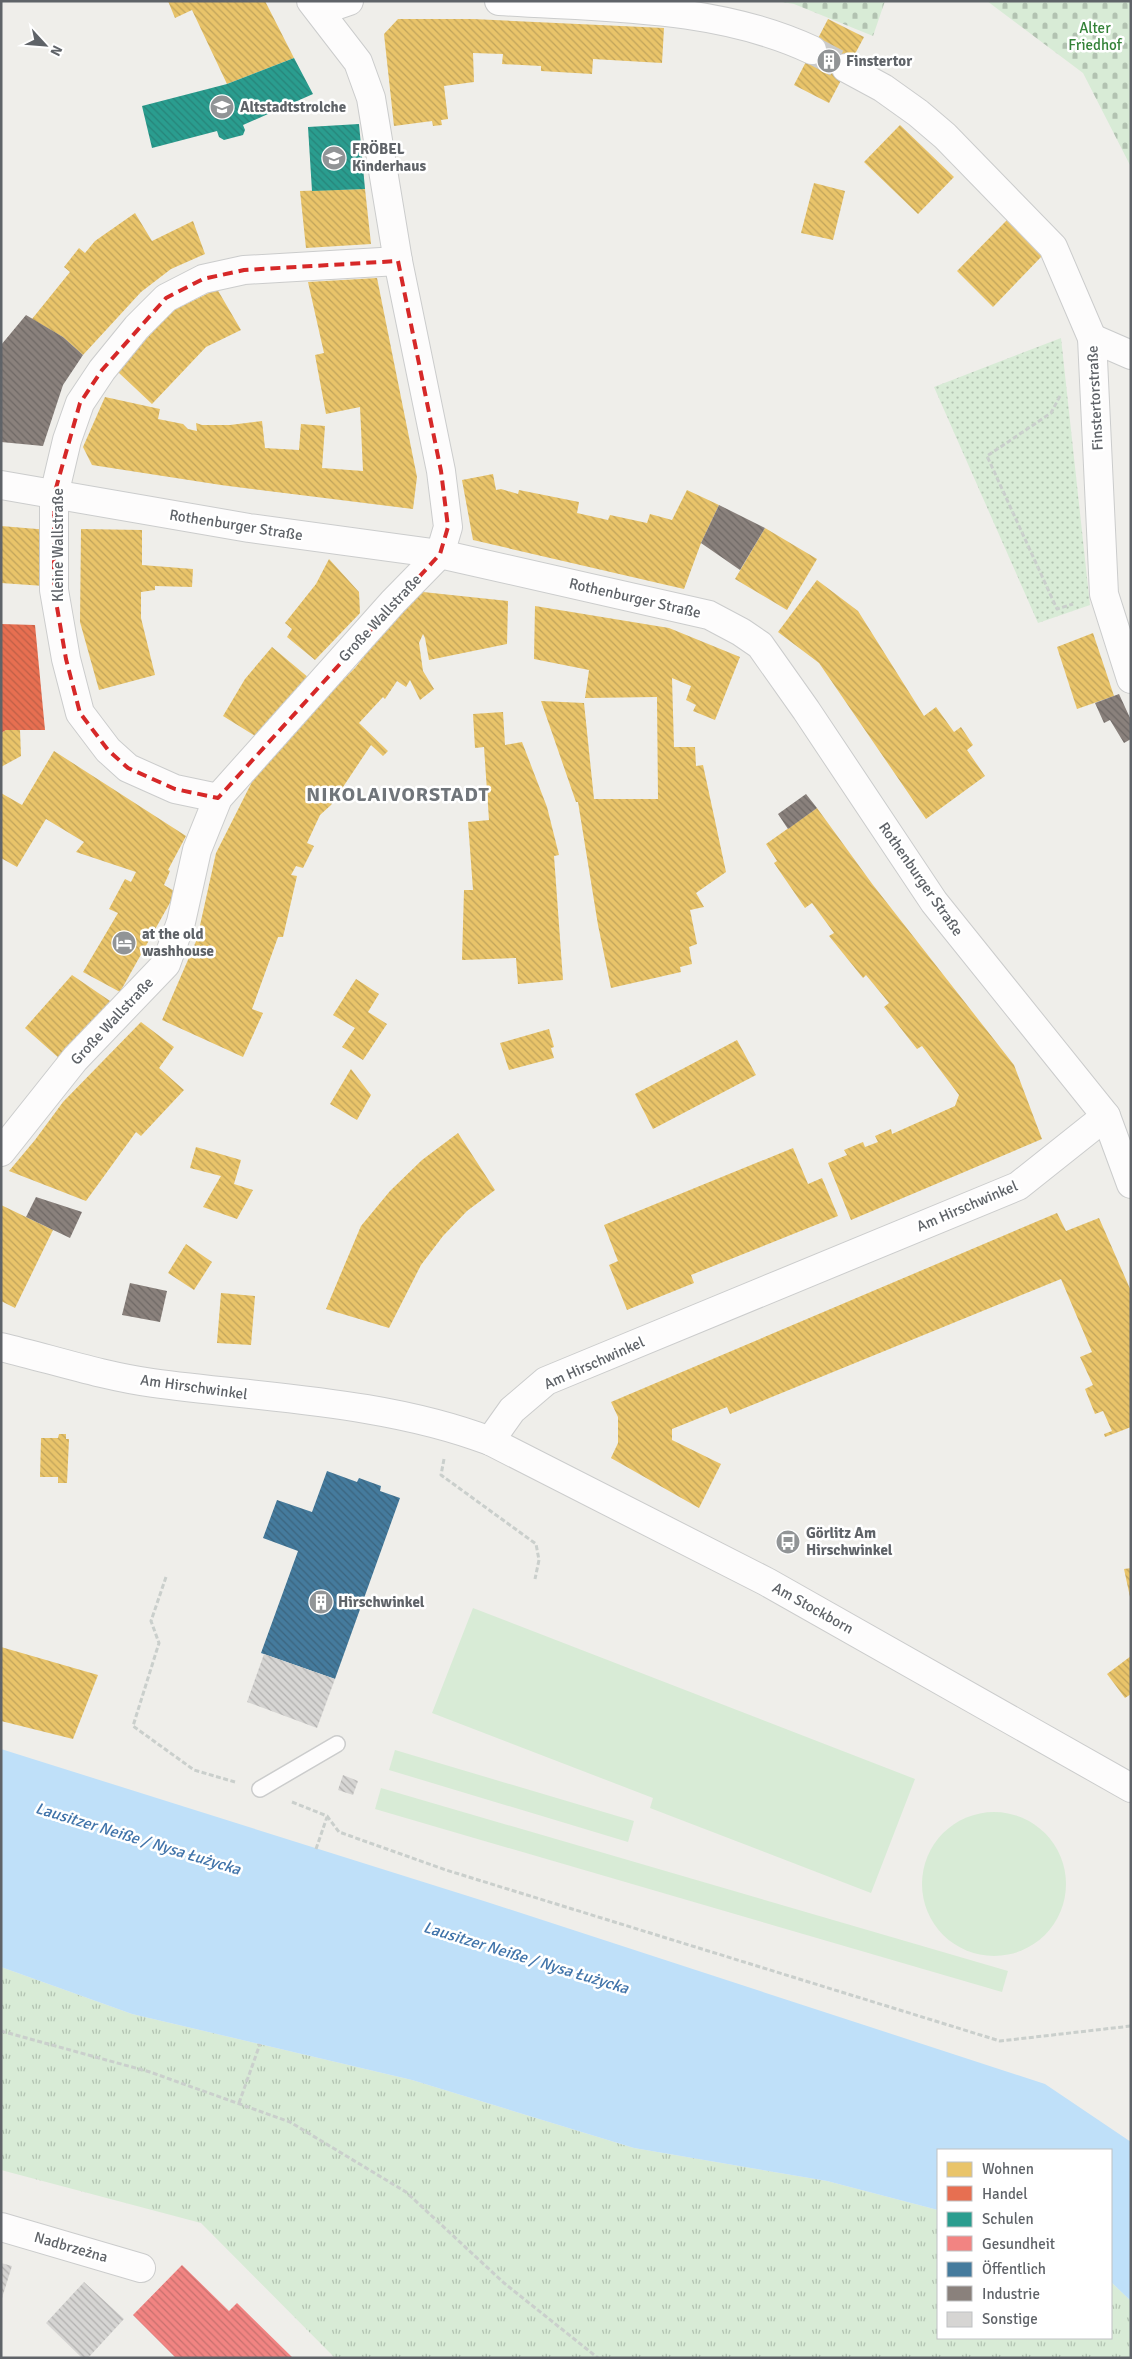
<svg xmlns="http://www.w3.org/2000/svg" width="1132" height="2359" viewBox="0 0 1132 2359" font-family="Signika,sans-serif">
<style>
.grass{fill:url(#grass-tufts)}
.cemetery{fill:url(#cemetery-stones)}
.park{fill:url(#park-dots)}
.pitch{fill:#d8ebd6}
.water{fill:#bfe0f9}
.homes{fill:url(#homes-back-hatch)}
.shops{fill:url(#shops-back-hatch)}
.schools{fill:url(#schools-back-hatch)}
.health{fill:url(#health-back-hatch)}
.public{fill:url(#public-back-hatch)}
.industry{fill:url(#industry-back-hatch)}
.building{fill:url(#building-back-hatch)}
.lines{fill:none;stroke-linecap:round;stroke-linejoin:round}
.minor-tunnel{stroke:#cbcbca;stroke-width:28;stroke-dasharray:28 14;stroke-linecap:butt}
.service-casing{stroke:#cbcccc;stroke-width:18}
.minor-casing{stroke:#cbcccc;stroke-width:30}
.tertiary-casing{stroke:#cbcccc;stroke-width:30}
.path{stroke:#cacfcc;stroke-width:3;stroke-dasharray:5 2.5;stroke-linecap:butt}
.service{stroke:#fdfcfc;stroke-width:15}
.minor{stroke:#fdfcfc;stroke-width:28}
.tertiary{stroke:#fdfcfc;stroke-width:28}
.marked{fill:none;stroke:#d62828;stroke-width:4;stroke-dasharray:10 6;stroke-linejoin:round}
.labels{text-anchor:middle;dominant-baseline:central;stroke-width:5;stroke-linejoin:round;paint-order:stroke}
.park-label{font-size:15px;fill:#348238;stroke:#fff}
.poi-label{font-size:15px;font-weight:bold;fill:#5f6368;stroke:#fff;text-anchor:start}
.street-label{font-size:15px;fill:#5f6368;stroke:#fff}
.water-label{font-size:16px;font-style:italic;fill:#4174aa;stroke:#fff}
.district-label{font-size:20px;font-weight:bold;letter-spacing:1px;fill:#70757a;stroke:#fff}
</style>
<defs>
<pattern id="grass-tufts" width="24" height="20" patternUnits="userSpaceOnUse" patternTransform="scale(1.25)"><rect width="24" height="20" fill="#d8ebd6"/><path d="M3 7l-1-3M5 7V3M7 7l1-3M15 17l-1-3M17 17v-4M19 17l1-3" fill="none" stroke="#b2c2b1"/></pattern>
<pattern id="cemetery-stones" width="16" height="16" patternUnits="userSpaceOnUse" patternTransform="scale(1.25)"><rect width="16" height="16" fill="#d8ebd6"/><path d="M2 7V4a2 2 0 0 1 4 0v3zM10 15v-3a2 2 0 0 1 4 0v3z" fill="#b2c2b1"/></pattern>
<pattern id="park-dots" width="8" height="8" patternUnits="userSpaceOnUse" patternTransform="scale(1.25)"><rect width="8" height="8" fill="#d8ebd6"/><path d="M2 2h.1M6 6h.1" fill="none" stroke="#b2c2b1" stroke-width="1.8" stroke-linecap="round"/></pattern>
<pattern id="homes-back-hatch" width="6" height="6" patternUnits="userSpaceOnUse" patternTransform="scale(1.25)"><rect width="6" height="6" fill="#e9c46a"/><path d="M-1 5l2 2M0 0l6 6M5-1l2 2" fill="none" stroke="#c0a35b"/></pattern>
<pattern id="shops-back-hatch" width="6" height="6" patternUnits="userSpaceOnUse" patternTransform="scale(1.25)"><rect width="6" height="6" fill="#e76f51"/><path d="M-1 5l2 2M0 0l6 6M5-1l2 2" fill="none" stroke="#be5f47"/></pattern>
<pattern id="schools-back-hatch" width="6" height="6" patternUnits="userSpaceOnUse" patternTransform="scale(1.25)"><rect width="6" height="6" fill="#2a9d8f"/><path d="M-1 5l2 2M0 0l6 6M5-1l2 2" fill="none" stroke="#278479"/></pattern>
<pattern id="health-back-hatch" width="6" height="6" patternUnits="userSpaceOnUse" patternTransform="scale(1.25)"><rect width="6" height="6" fill="#f28482"/><path d="M-1 5l2 2M0 0l6 6M5-1l2 2" fill="none" stroke="#c7706e"/></pattern>
<pattern id="public-back-hatch" width="6" height="6" patternUnits="userSpaceOnUse" patternTransform="scale(1.25)"><rect width="6" height="6" fill="#457b9d"/><path d="M-1 5l2 2M0 0l6 6M5-1l2 2" fill="none" stroke="#3b647e"/></pattern>
<pattern id="industry-back-hatch" width="6" height="6" patternUnits="userSpaceOnUse" patternTransform="scale(1.25)"><rect width="6" height="6" fill="#8a817c"/><path d="M-1 5l2 2M0 0l6 6M5-1l2 2" fill="none" stroke="#6e6865"/></pattern>
<pattern id="building-back-hatch" width="6" height="6" patternUnits="userSpaceOnUse" patternTransform="scale(1.25)"><rect width="6" height="6" fill="#d6d5d3"/><path d="M-1 5l2 2M0 0l6 6M5-1l2 2" fill="none" stroke="#b1b0af"/></pattern>
</defs>
<rect width="100%" height="100%" fill="#efeeea"/>
<path class="grass" d="M1,1967L132,2014L412,2080L634,2148L827,2181L938,2210V2338H1111V2282L1131,2301V2358H335L201,2223L1,2170Z"/>
<g class="cemetery">
<path d="M776,1H885L873,36L794,4Z"/>
<path d="M987,1H1131V167L1083,73Z"/>
</g>
<path class="park" d="M1061,338L1090,605L1038,623L934,387Z"/>
<g class="pitch">
<path d="M473,1608L915,1779L871,1893L650,1808L653,1798L432,1713Z"/>
<path d="M395,1750L634,1821L628,1842L389,1770Z"/>
<path d="M381,1788L1008,1971L1002,1992L375,1809Z"/>
<circle cx="994" cy="1884" r="72"/>
</g>
<path class="water" d="M1,1749L487,1902L1045,2084L1131,2142V2301L1111,2282V2150H938V2210L827,2181L634,2148L412,2080L132,2014L1,1967Z"/>
<g class="homes">
<path d="M168,1H265L294,58L227,84L192,10L175,18Z"/>
<path d="M398,19H473L664,28L662,63L593,59L592,74L541,71V66L502,64L503,54L473,53L474,82L444,86L448,119L441,120L442,125L433,126L432,121L394,126L384,34Z"/>
<path d="M828,19L864,37L829,103L794,85Z"/>
<path d="M900,125L954,177L918,214L864,162Z"/>
<path d="M814,183L845,191L833,240L801,233Z"/>
<path d="M365,189L371,244L306,248L300,191Z"/>
<path d="M135,213L152,241L193,221L205,254L171,269L141,292L83,355L63,337L32,319L70,272L64,267L79,248L85,253L95,241Z"/>
<path d="M1007,220L1043,255L993,307L957,271Z"/>
<path d="M377,278L417,477L413,509L221,485L92,465L83,447L105,397L160,409L158,419L183,424L188,429L197,431L196,423L202,425H230L262,421L265,448L299,450L301,424L325,426L322,468L363,471L360,407L326,414L315,355L324,353L308,282Z"/>
<path d="M217,289L241,330L206,347L152,404L117,371L172,311Z"/>
<path d="M493,474L496,490L501,489L518,494L519,490L579,502L577,513L608,520L610,515L647,523L650,514L672,520L687,490L719,505L701,543L684,589L473,540L462,480Z"/>
<path d="M1,526L49,530L44,586L1,583Z"/>
<path d="M765,528L817,559L787,610L735,579Z"/>
<path d="M81,529L142,530V565L193,569L192,587L155,586V590L141,592V618L155,675L99,690L80,622Z"/>
<path d="M329,559L359,592L360,613L315,660L287,637L292,629L285,623L316,584Z"/>
<path d="M817,580L858,611L924,716L936,707L954,732L961,727L973,745L967,750L985,776L926,819L819,663L778,632Z"/>
<path d="M423,592L508,601L507,644L429,660L425,638L423,634L419,643L423,671L434,689L420,700L410,680L406,687L397,681L385,699L383,697L359,723L388,751L383,756L371,745L331,805L320,815L307,843L314,846L303,868L296,866L291,875L297,876L283,937H278L252,1009L263,1013L243,1057L162,1020L197,939L216,853L260,766L274,748L355,668L400,610Z"/>
<path d="M535,606L669,628L740,657L715,720L693,711L696,705L686,700L691,686L672,678L674,747H695L696,766L703,765L726,872L696,893L704,907L690,910L697,944L689,947L692,964L680,967L681,972L611,988L598,925L578,802H576L541,701L584,703L594,799H658L657,697L585,698L589,670L534,659Z"/>
<path d="M1093,633L1114,696L1077,709L1057,647Z"/>
<path d="M272,647L309,678L257,737L223,716L245,679Z"/>
<path d="M503,712L505,745L522,742L547,807L559,855L554,856L563,980L518,984L516,958L462,960L464,890H473L468,822L489,820L484,747L475,748L473,714Z"/>
<path d="M6,730H20L21,756L1,767V733Z"/>
<path d="M54,751L186,836L168,870L170,871L164,885L176,892L120,992L83,972L118,913L109,909L125,879L131,882L136,872L76,852L84,842L46,819L17,867L1,858V793L22,805Z"/>
<path d="M817,808L873,885L1014,1065L1042,1139L851,1220L828,1163L847,1155L844,1150L863,1142L865,1147L878,1142L875,1136L891,1129L892,1134L955,1106L959,1095L922,1046L917,1049L884,1007L889,1003L866,975L863,978L829,936L834,933L812,903L805,908L774,863L777,861L766,844Z"/>
<path d="M72,975L113,1003L60,1059L25,1028Z"/>
<path d="M356,979L379,994L368,1012L387,1024L363,1060L342,1047L355,1028L333,1015Z"/>
<path d="M141,1022L174,1047L159,1068L184,1090L141,1136L136,1132L86,1201L9,1171L35,1140L63,1102Z"/>
<path d="M549,1029L554,1047L551,1048L554,1058L509,1070L500,1043Z"/>
<path d="M737,1040L756,1075L653,1129L635,1094Z"/>
<path d="M351,1069L371,1095L357,1120L330,1104Z"/>
<path d="M458,1133L495,1190L467,1211L443,1236L421,1265L389,1328L326,1309L361,1226L390,1191L422,1160Z"/>
<path d="M196,1147L241,1160L234,1184L253,1190L237,1219L203,1207L221,1176L190,1168Z"/>
<path d="M793,1148L808,1184L822,1178L838,1216L691,1275L694,1283L627,1310L609,1265L618,1261L604,1225Z"/>
<path d="M1,1205L53,1230L15,1308L1,1301Z"/>
<path d="M1057,1213L1066,1231L1099,1218L1131,1291V1427L1105,1437L1104,1434L1112,1431L1103,1411L1095,1414L1085,1389L1093,1385L1080,1357L1092,1352L1061,1279L730,1414L727,1407L672,1429V1440L721,1464L699,1508L611,1458L618,1443V1417L611,1402Z"/>
<path d="M186,1244L212,1262L194,1290L168,1273Z"/>
<path d="M221,1293L255,1296L251,1345L217,1343Z"/>
<path d="M59,1434H66V1439H69L67,1483H58V1477H40L41,1438H58Z"/>
<path d="M1131,1568V1597H1130L1124,1569Z"/>
<path d="M1,1647L98,1675L73,1739L1,1721Z"/>
<path d="M1131,1656V1694L1125,1698L1107,1674Z"/>
</g>
<path class="shops" d="M1,624L35,625L45,730H6L1,733Z"/>
<g class="schools">
<path d="M294,58L313,94L243,125L245,130L243,135L224,140L219,137L217,131L152,148L142,106L227,84Z"/>
<path d="M359,124L365,189L312,191L308,127Z"/>
</g>
<path class="health" d="M182,2265L229,2311L237,2303L293,2358H176L133,2315Z"/>
<path class="public" d="M327,1471L357,1482L359,1478L381,1486L380,1491L400,1498L335,1679L261,1653L298,1551L263,1538L277,1500L312,1512Z"/>
<g class="industry">
<path d="M26,315L63,337L83,355L63,385L43,446L1,442V345Z"/>
<path d="M719,505L765,528L740,570L701,543Z"/>
<path d="M1119,694L1131,720V739L1124,743L1110,720L1104,723L1095,703Z"/>
<path d="M806,794L817,808L788,829L778,814Z"/>
<path d="M36,1197L82,1212L70,1238L26,1217Z"/>
<path d="M130,1283L167,1291L160,1322L122,1315Z"/>
</g>
<g class="building">
<path d="M264,1654L335,1679L317,1728L247,1702Z"/>
<path d="M343,1775L358,1781L353,1795L338,1790Z"/>
<path d="M1,2263L12,2266L2,2298H1Z"/>
<path d="M84,2282L124,2319L88,2358H82L46,2323Z"/>
</g>
<g class="lines">
<path class="minor-tunnel" d="M812,50L846,68"/>
<defs>
<path id="service" d="M260,1789L337,1744"/>
<g id="minor">
<path d="M499,1C604,8 716,5 812,50"/>
<path d="M320,11L349,1"/>
<path d="M846,68L883,88L918,113L945,136L1053,247L1092,338L1104,594L1131,679"/>
<path d="M1092,338L1131,355"/>
<path d="M1,485L249,528L440,554L709,615L741,632L760,645L806,710L934,902L1106,1116L1131,1184"/>
<path d="M218,798L175,789L128,768L108,750L80,713L66,659L54,590V495L67,440L80,403L102,370L137,327L166,298L203,279L244,270L398,261"/>
<path d="M1,1152L75,1059L166,964L181,922L197,850L218,798L393,602L440,554L448,527L441,471L398,261L371,98L358,62L311,1"/>
<path d="M490,1441L512,1410L546,1381L1018,1186L1106,1116"/>
<path d="M1,2227L141,2268"/>
</g>
<path id="tertiary" d="M1,1347C51,1359 102,1376 153,1383C264,1398 385,1401 490,1441L767,1582L1131,1788"/>
</defs>
<use href="#service" class="service-casing"/>
<use href="#minor" class="minor-casing"/>
<use href="#tertiary" class="tertiary-casing"/>
<g class="path">
<path d="M1060,396L1051,413L987,456L1057,609L1073,604"/>
<path d="M444,1459L441,1475L536,1544L539,1560L535,1579"/>
<path d="M166,1577L151,1621L159,1643L133,1726L194,1770L235,1782"/>
<path d="M292,1802L327,1816L339,1832L446,1870L1000,2041L1131,2026"/>
<path d="M316,1849L327,1817"/>
<path d="M1,2031L150,2072L290,2122L406,2192L504,2283L598,2358"/>
<path d="M239,2103L260,2044"/>
</g>
<use href="#service" class="service"/>
<use href="#minor" class="minor"/>
<use href="#tertiary" class="tertiary"/>
</g>
<path class="marked" d="M398,261L441,471L448,527L440,554L218,798L175,789L128,768L108,750L80,713L66,659L54,590V495L80,403L102,370L166,298L203,279L244,270Z"/>
<defs>
<symbol id="building-disc" viewBox="-11 -11 22 22"><circle r="9.5" fill="#919496" stroke="#fff"/><path d="M-4-6H4V6H1V3H-1V6H-4ZM-2.5-4.3h1.7v1.8h-1.7ZM.8-4.3h1.7v1.8H.8ZM-2.5-1h1.7V.8h-1.7ZM.8-1h1.7V.8H.8Z" fill="#fff"/></symbol>
<symbol id="school-disc" viewBox="-11 -11 22 22"><circle r="9.5" fill="#919496" stroke="#fff"/><path d="M0-5L7-2L0 1L-7-2ZM-4 1L0 2.5L4 1V4Q0 6-4 4Z" fill="#fff"/></symbol>
<symbol id="hotel-disc" viewBox="-11 -11 22 22"><circle r="9.5" fill="#919496" stroke="#fff"/><path d="M-6-4.5h1.5V1H6V5H4.5V3h-9V5H-6ZM-4 0a1.8 1.8 0 1 1 3.6 0ZM.5 0V-2.5h3Q6-2.5 6 0Z" fill="#fff"/></symbol>
<symbol id="bus-disc" viewBox="-11 -11 22 22"><circle r="9.5" fill="#919496" stroke="#fff"/><path d="M-5-6H5V4H4V6H2V4H-2V6H-4V4H-5ZM-3.5-4V0h7V-4ZM-3.5 1.2v1.5H-2V1.2ZM2 1.2v1.5H3.5V1.2Z" fill="#fff"/></symbol>
</defs>
<g fill-rule="evenodd">
<use href="#building-disc" x="815" y="47" width="28" height="28"/>
<use href="#school-disc" x="208" y="93" width="28" height="28"/>
<use href="#school-disc" x="320" y="144" width="28" height="28"/>
<use href="#hotel-disc" x="110" y="929" width="28" height="28"/>
<use href="#bus-disc" x="774" y="1528" width="28" height="28"/>
<use href="#building-disc" x="307" y="1588" width="28" height="28"/>
</g>
<g class="labels">
<g class="park-label">
<text x="1095" y="28">Alter<tspan x="1095" dy="17">Friedhof</tspan></text>
</g>
<g class="poi-label">
<text x="846" y="61">Finstertor</text>
<text x="240" y="107">Altstadtstrolche</text>
<text x="352" y="149">FRÖBEL<tspan x="352" dy="17">Kinderhaus</tspan></text>
<text x="142" y="934">at the old<tspan x="142" dy="17">washhouse</tspan></text>
<text x="806" y="1533">Görlitz Am<tspan x="806" dy="17">Hirschwinkel</tspan></text>
<text x="338" y="1602">Hirschwinkel</text>
</g>
<g class="street-label">
<text transform="translate(1095 398) rotate(-93)">Finstertorstraße</text>
<text transform="translate(236 525) rotate(9)">Rothenburger Straße</text>
<text transform="translate(58 545) rotate(-90)">Kleine Wallstraße</text>
<text transform="translate(635 598) rotate(13)">Rothenburger Straße</text>
<text transform="translate(380 618) rotate(-47)">Große Wallstraße</text>
<text transform="translate(921 879) rotate(55)">Rothenburger Straße</text>
<text transform="translate(112 1021) rotate(-47)">Große Wallstraße</text>
<text transform="translate(967 1206) rotate(-23)">Am Hirschwinkel</text>
<text transform="translate(594 1363) rotate(-24)">Am Hirschwinkel</text>
<text transform="translate(194 1387) rotate(8)">Am Hirschwinkel</text>
<text transform="translate(813 1608) rotate(29)">Am Stockborn</text>
<text transform="translate(71 2247) rotate(16)">Nadbrzeżna</text>
</g>
<g class="water-label">
<text transform="translate(138 1839) rotate(17)">Lausitzer Neiße / Nysa Łużycka</text>
<text transform="translate(526 1958) rotate(17)">Lausitzer Neiße / Nysa Łużycka</text>
</g>
<g class="district-label">
<text x="398" y="794">NIKOLAIVORSTADT</text>
</g>
</g>
<rect width="1132" height="2359" fill="none" stroke="#5f6368" stroke-width="5"/>
<rect x="937" y="2149" width="175" height="190" fill="#ffffff" stroke="#bfc1c3"/>
<rect x="947" y="2162" width="25" height="15" fill="#e9c46a" stroke="#bfc1c3"/>
<text x="982" y="2174" font-size="15" fill="#5f6368">Wohnen</text>
<rect x="947" y="2186" width="25" height="15" fill="#e76f51" stroke="#bfc1c3"/>
<text x="982" y="2199" font-size="15" fill="#5f6368">Handel</text>
<rect x="947" y="2212" width="25" height="15" fill="#2a9d8f" stroke="#bfc1c3"/>
<text x="982" y="2224" font-size="15" fill="#5f6368">Schulen</text>
<rect x="947" y="2236" width="25" height="15" fill="#f28482" stroke="#bfc1c3"/>
<text x="982" y="2249" font-size="15" fill="#5f6368">Gesundheit</text>
<rect x="947" y="2262" width="25" height="15" fill="#457b9d" stroke="#bfc1c3"/>
<text x="982" y="2274" font-size="15" fill="#5f6368">Öffentlich</text>
<rect x="947" y="2286" width="25" height="15" fill="#8a817c" stroke="#bfc1c3"/>
<text x="982" y="2299" font-size="15" fill="#5f6368">Industrie</text>
<rect x="947" y="2312" width="25" height="15" fill="#d6d5d3" stroke="#bfc1c3"/>
<text x="982" y="2324" font-size="15" fill="#5f6368">Sonstige</text>
<g transform="translate(45 45) rotate(116)" stroke="#ffffff" stroke-width="4" paint-order="stroke">
<path d="M0-4L9 19L0 12L-9 19Z" fill="#5f6368"/>
<text y="-8" font-size="14" font-weight="bold" text-anchor="middle" fill="#5f6368">N</text>
</g>
</svg>
